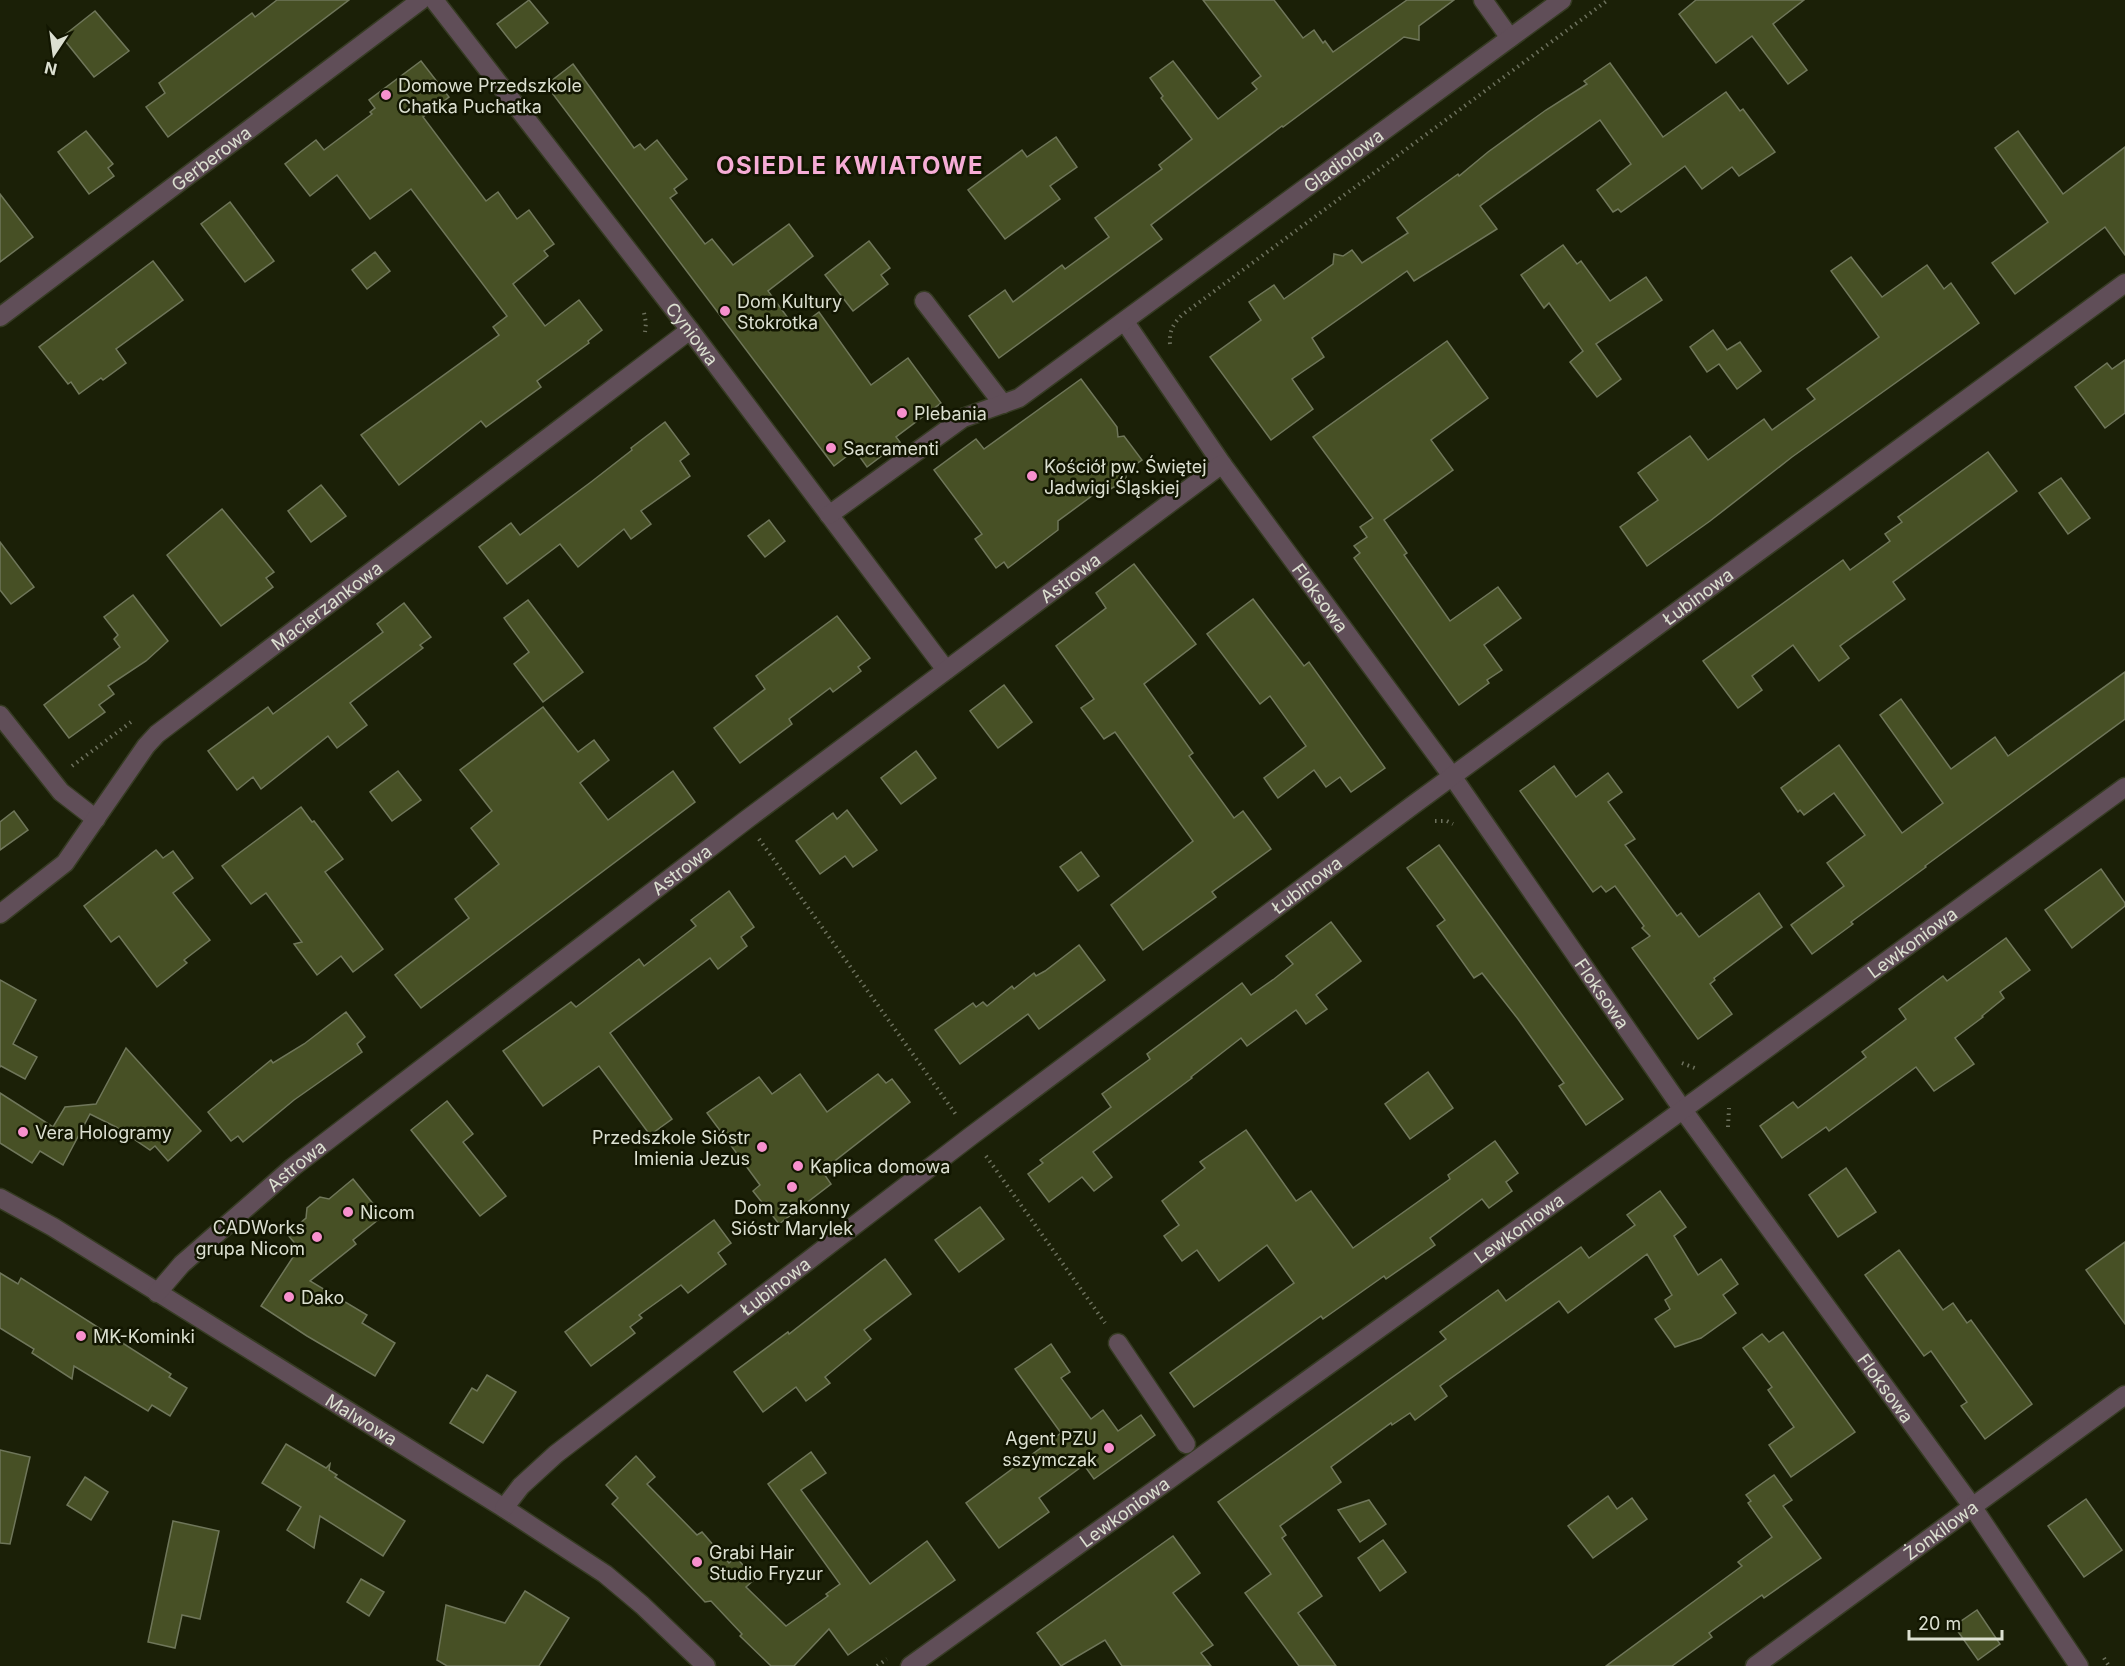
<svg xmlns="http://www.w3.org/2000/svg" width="2125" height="1666" viewBox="0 0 2125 1666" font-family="Inter,sans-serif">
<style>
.building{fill:#475025;stroke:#6f765a;stroke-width:1.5}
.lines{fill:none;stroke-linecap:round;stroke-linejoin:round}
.minor-casing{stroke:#363b23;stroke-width:21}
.path{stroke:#6d715d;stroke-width:4;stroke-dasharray:1.5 4.5;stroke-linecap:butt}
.minor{stroke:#604e58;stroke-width:18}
.poi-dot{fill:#f790cd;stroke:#121601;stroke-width:2}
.labels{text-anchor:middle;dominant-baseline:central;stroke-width:5;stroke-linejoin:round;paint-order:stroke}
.poi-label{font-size:18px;fill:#dce0d1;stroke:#121601;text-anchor:start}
.street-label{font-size:18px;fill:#dce0d1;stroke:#121601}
.district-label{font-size:24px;font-weight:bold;letter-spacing:1.5px;fill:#f6add6;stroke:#121601}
</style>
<rect width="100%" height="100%" fill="#1b2007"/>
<g class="building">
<path d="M277,0H349L168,137L146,107L165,93L159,83L252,13L255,17Z"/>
<path d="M529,0L548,23L516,48L497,24Z"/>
<path d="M1203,0H1274L1303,38L1314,30L1323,43L1325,41L1333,52L1407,0H1454L1419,26V40L1404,37L1283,127L1282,126L1151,225L1162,239L999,358L969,316L1005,290L1013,302L1062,265L1065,269L1109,237L1095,218L1162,169L1159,165L1192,139L1161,98L1163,96L1150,78L1173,61L1218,119L1257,89L1252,83L1261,76Z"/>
<path d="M1696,0H1804L1773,24L1807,70L1788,84L1752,36L1716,63L1679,14Z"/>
<path d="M95,11L129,51L94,77L62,37Z"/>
<path d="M421,61L449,97L423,117L486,201L498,192L517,219L529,210L554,244L544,251L548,256L513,284L545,326L579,300L602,330L588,341L589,343L537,381L541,387L486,427L481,421L399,485L361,435L499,335L493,327L507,316L411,189L370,219L337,175L310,196L285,164L316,140L324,150L372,114L370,112L375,108L369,100Z"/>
<path d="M1610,63L1663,137L1726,92L1740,111L1743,109L1775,152L1739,176L1732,167L1702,189L1685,166L1621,212L1618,209L1613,212L1597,190L1631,164L1600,120L1480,206L1497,229L1414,281L1407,271L1312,338L1324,357L1292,379L1313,409L1271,440L1210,357L1261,320L1249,302L1274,285L1284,299L1333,264L1334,254L1343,256L1352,250L1362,263L1408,233L1397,218L1458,174L1459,176L1488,152L1546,110L1587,84L1584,81Z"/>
<path d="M573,64L634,148L640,144L645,150L657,140L687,179L674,189L677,193L670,198L705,244L712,239L733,265L789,224L813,256L768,291L796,329L819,312L871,385L908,358L941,403L896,437L900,442L867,467L855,450L834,466L546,85Z"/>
<path d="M86,131L113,164L108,168L114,176L89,194L58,152Z"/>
<path d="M2018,131L2063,194L2125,147V255L2105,227L2015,294L1992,263L2048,222L1995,148Z"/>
<path d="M1056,137L1077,167L1050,186L1060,199L1005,239L968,190L1022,150L1027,157Z"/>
<path d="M0,194L33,237L0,262Z"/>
<path d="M230,202L274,261L245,282L201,224Z"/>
<path d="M869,241L890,268L881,275L888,284L853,311L825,275Z"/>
<path d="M1563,245L1577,264L1581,261L1610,301L1646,277L1662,300L1596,344L1621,379L1597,397L1570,362L1583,351L1549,303L1544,308L1521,275Z"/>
<path d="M375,252L390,271L367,289L352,270Z"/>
<path d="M1851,257L1882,297L1927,265L1944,289L1951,283L1979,323L1792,457L1710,521L1647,566L1620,527L1658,500L1638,473L1690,436L1708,460L1764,419L1772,430L1815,399L1807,389L1879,337L1831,271Z"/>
<path d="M153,261L183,300L116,349L126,363L103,380L101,378L79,394L71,382L68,384L39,347Z"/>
<path d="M1713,330L1727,350L1740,342L1761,371L1737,389L1719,364L1707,372L1690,347Z"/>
<path d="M1447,341L1488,398L1431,440L1453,470L1384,520L1407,553L1404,555L1450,621L1498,587L1521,618L1484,645L1502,670L1487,680L1489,683L1459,705L1354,558L1360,553L1354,546L1367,537L1360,527L1373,518L1313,437Z"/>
<path d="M2125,360V413L2105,428L2075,387L2107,363L2112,369Z"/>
<path d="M1081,379L1117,427L1118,437L1124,436L1142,460L1126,471V480L1107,491L1104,487L1058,521V530L1008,568L1004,562L996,568L975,539L982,534L934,470L976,439L984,449Z"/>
<path d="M665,422L689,454L680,461L690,476L641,511L651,524L631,539L624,529L578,567L560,544L507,584L479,547L511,523L520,535L591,482L632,450L631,448Z"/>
<path d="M1988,452L2017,491L1893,582L1905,599L1840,646L1849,658L1819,681L1793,645L1752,676L1762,690L1738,708L1703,661L1843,560L1850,570L1890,541L1885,534L1902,522L1898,517Z"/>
<path d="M2061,478L2090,518L2068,534L2039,493Z"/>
<path d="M321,485L346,516L311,542L288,511Z"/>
<path d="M222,509L274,572L266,578L273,587L221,626L167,555Z"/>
<path d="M769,520L785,541L765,557L748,536Z"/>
<path d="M0,542L34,587L11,604L0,590Z"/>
<path d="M1134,564L1196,644L1144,684L1193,753L1189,756L1234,818L1243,811L1271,849L1212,892L1216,897L1143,950L1111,905L1193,841L1115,732L1104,739L1081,708L1094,699L1056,646L1106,608L1096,593Z"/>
<path d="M133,595L168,641L146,661L108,686L114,694L99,705L105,712L69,738L44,705L120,647L114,639L118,635L104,617Z"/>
<path d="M1253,599L1304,666L1309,662L1385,768L1351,792L1340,777L1326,787L1314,770L1278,798L1264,778L1306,746L1270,696L1260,704L1207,634Z"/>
<path d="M528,600L583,672L543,702L514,664L529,652L504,618Z"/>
<path d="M404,603L431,637L420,645L423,648L350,703L367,725L337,748L328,736L261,789L253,777L237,790L208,751L268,707L273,714L383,632L377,624Z"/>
<path d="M837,616L870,658L858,667L861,671L833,692L830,688L789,719L792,724L740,763L714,728L765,689L756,676Z"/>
<path d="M2125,672V719L1925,866L1926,867L1851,922L1853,924L1812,954L1791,925L1844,886L1827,863L1865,835L1834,793L1804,815L1800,810L1798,812L1781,788L1839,745L1902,833L1943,803L1880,715L1901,699L1951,769L1995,737L2008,756Z"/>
<path d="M1004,685L1032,722L998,748L970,711Z"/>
<path d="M543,707L578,752L594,740L609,760L580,783L608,820L673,771L695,802L421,1008L395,975L469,918L455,899L499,864L471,828L492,811L460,770Z"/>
<path d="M916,751L936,778L901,804L881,778Z"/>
<path d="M1554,766L1576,797L1608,773L1622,792L1608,802L1635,839L1625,845L1677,916L1681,913L1699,937L1759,893L1782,927L1714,978L1715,980L1710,984L1732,1014L1698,1039L1632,948L1650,936L1642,928L1644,926L1615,886L1606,892L1601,886L1593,892L1520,791Z"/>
<path d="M398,771L421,800L392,821L370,792Z"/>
<path d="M301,807L312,822L314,821L343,859L325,872L383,949L353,972L341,956L317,975L294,944L302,942L266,893L251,904L222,866Z"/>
<path d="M847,810L877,850L853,867L845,856L820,874L796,841L833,813L837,819Z"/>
<path d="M14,811L28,830L0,850V822Z"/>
<path d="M1439,845L1623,1099L1586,1125L1559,1086L1564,1083L1518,1019L1482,973L1474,978L1437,926L1445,920L1407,868Z"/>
<path d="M156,850L163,858L173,851L193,878L173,893L210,940L184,960L187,963L157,987L119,936L111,942L84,906Z"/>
<path d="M1081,852L1099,876L1078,891L1060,867Z"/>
<path d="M2101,869L2125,903V906L2072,948L2045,910Z"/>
<path d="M729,891L754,927L741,937L747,946L718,969L710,958L610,1033L672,1119L650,1135L599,1066L543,1106L503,1051L571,1002L576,1007L639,959L644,966L696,926L691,920Z"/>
<path d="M1331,922L1361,961L1316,995L1327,1009L1306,1024L1296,1010L1247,1046L1241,1038L1191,1077L1192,1078L1093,1152L1112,1177L1094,1191L1082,1177L1049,1202L1028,1174L1043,1163L1040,1160L1111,1107L1102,1094L1150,1059L1147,1054L1242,983L1251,995L1274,979L1293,964L1286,956Z"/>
<path d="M2006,938L2030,970L2000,992L2004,998L1982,1016L1983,1017L1955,1038L1974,1064L1934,1091L1916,1067L1829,1131L1826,1127L1782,1158L1760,1126L1793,1102L1798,1108L1866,1057L1862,1052L1906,1019L1899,1009L1943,976L1947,981Z"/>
<path d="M1079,945L1105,980L1039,1029L1028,1014L960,1064L935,1030L973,1003L976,1007L983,1002L987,1006L1012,986L1014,989L1034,973L1036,976L1045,971Z"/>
<path d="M0,980L36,1000L13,1044L37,1057L25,1079L1,1066L0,1067Z"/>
<path d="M346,1012L365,1037L357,1044L362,1052L294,1100L243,1142L238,1136L231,1141L208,1112L271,1060L273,1063L304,1044Z"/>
<path d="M126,1048L201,1131L168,1161L155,1146L150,1150L116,1127L90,1114L63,1165L40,1151L32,1163L0,1143V1093L53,1127L65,1107L96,1104Z"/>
<path d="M1428,1072L1453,1108L1410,1139L1385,1104Z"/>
<path d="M800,1074L827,1112L878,1074L886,1083L892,1079L910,1102L822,1171L831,1184L779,1224L753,1191L760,1185L707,1113L759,1077L772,1094Z"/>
<path d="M447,1101L473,1134L463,1142L506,1196L480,1216L411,1130Z"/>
<path d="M1246,1130L1296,1201L1311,1191L1353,1248L1450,1179L1448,1175L1495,1141L1518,1173L1506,1182L1512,1191L1489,1208L1482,1199L1430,1238L1435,1245L1386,1279L1384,1276L1323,1319L1321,1316L1194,1407L1170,1373L1294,1283L1267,1245L1219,1281L1197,1250L1182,1261L1164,1236L1179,1225L1162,1201L1205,1168L1200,1162Z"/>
<path d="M1846,1168L1876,1212L1838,1237L1809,1195Z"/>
<path d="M353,1179L383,1216L353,1240L356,1244L310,1281L367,1315L362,1323L395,1343L375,1376L307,1336L261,1306L299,1248L287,1234L306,1218L307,1208L320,1197L329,1199Z"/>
<path d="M1660,1191L1686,1227L1674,1236L1698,1275L1721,1259L1738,1284L1723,1295L1736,1313L1701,1338L1675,1347L1655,1319L1670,1309L1665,1300L1672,1295L1647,1254L1568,1313L1559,1301L1440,1386L1447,1396L1415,1420L1410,1413L1392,1425L1391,1423L1331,1467L1341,1482L1280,1526L1286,1535L1282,1538L1322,1596L1298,1613L1336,1666H1299L1245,1593L1271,1574L1218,1502L1446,1339L1440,1332L1498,1290L1506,1301L1581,1247L1589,1258L1635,1225L1627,1215Z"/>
<path d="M980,1207L1004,1239L959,1272L935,1240Z"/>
<path d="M714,1220L731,1243L718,1253L726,1264L688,1293L681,1285L639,1315L642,1318L630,1327L635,1333L591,1366L565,1332Z"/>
<path d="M2125,1242V1324L2086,1270Z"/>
<path d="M1899,1250L1943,1310L1953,1303L1967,1323L1971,1320L2032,1404L1985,1439L1961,1406L1967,1402L1931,1351L1924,1356L1865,1275Z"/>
<path d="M885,1259L911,1294L864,1330L871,1339L825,1377L830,1383L806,1401L796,1387L763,1412L734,1372L788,1332L789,1334Z"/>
<path d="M0,1273L18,1284L21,1278L171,1374L169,1377L187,1388L170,1416L152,1405L148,1411L74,1366L72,1379L32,1353L34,1349L0,1328Z"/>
<path d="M1783,1332L1855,1432L1791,1477L1769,1445L1794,1427L1768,1390L1772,1387L1743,1348L1762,1334L1769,1342Z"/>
<path d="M1051,1344L1070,1372L1061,1378L1091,1419L1103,1410L1118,1431L1141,1415L1155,1435L1094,1479L1084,1465L1039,1498L1049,1512L999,1548L966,1503L1061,1433L1015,1369Z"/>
<path d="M487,1375L516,1392L483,1443L450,1423L472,1388L477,1391Z"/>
<path d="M286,1444L326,1468L330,1464L329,1470L337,1475L335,1477L405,1521L383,1556L320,1516L314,1548L287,1530L301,1507L262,1483Z"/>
<path d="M0,1450L30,1457L10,1544L0,1543Z"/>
<path d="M811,1452L826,1473L801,1490L870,1584L927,1541L955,1580L848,1655L829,1629L794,1666H771L740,1636L742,1634L711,1601L705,1602L612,1504L618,1498L606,1485L636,1456L655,1477L647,1484L697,1535L702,1532L729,1563L736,1557L755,1579L746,1587L786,1626L828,1596L826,1594L840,1584L768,1484Z"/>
<path d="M1774,1475L1792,1500L1783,1506L1821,1558L1764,1598L1762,1595L1709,1633L1712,1637L1672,1666H1606L1742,1566L1738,1562L1772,1537L1748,1503L1751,1501L1746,1495Z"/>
<path d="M85,1477L108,1492L91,1520L67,1505Z"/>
<path d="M1608,1496L1617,1509L1632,1498L1647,1519L1593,1558L1568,1526Z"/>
<path d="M2086,1499L2122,1550L2084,1577L2048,1526Z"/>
<path d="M1369,1500L1386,1524L1360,1542L1338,1510Z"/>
<path d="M173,1521L219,1531L200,1619L182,1615L175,1648L148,1642Z"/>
<path d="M1173,1536L1200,1573L1173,1593L1213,1645L1201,1653L1211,1666H1122L1105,1640L1061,1666L1037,1633Z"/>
<path d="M1383,1540L1406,1572L1380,1591L1358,1558Z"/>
<path d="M361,1579L384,1592L369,1616L347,1602Z"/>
<path d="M525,1591L569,1618L539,1666H447L437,1660L446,1605L505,1623Z"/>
<path d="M1977,1610L2000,1644L1978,1660L1954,1626Z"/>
</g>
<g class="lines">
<defs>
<g id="minor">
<path id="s1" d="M434,0L690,330L946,670"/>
<path d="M1483,0L1510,38"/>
<path d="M924,301L1003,404"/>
<path id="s2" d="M0,317L421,0"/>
<path id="s3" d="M1125,322L1222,464L1452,776L1683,1110L1972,1506L2079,1666"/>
<path id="s4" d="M829,515L963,418L1019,398L1562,0"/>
<path d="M0,715L61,792L96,819"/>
<path id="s5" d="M0,914L65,863L146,746L157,734L690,330"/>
<path id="s6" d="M0,1198L53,1227L504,1508L605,1574L642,1605L706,1666"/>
<path id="s7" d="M157,1293L182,1264L293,1167L746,820L1222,464"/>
<path d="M1118,1343L1186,1444"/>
<path id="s8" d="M504,1508L521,1486L556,1454L971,1136L1413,805L2125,283"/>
<path id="s9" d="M910,1666L1644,1138L2125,787"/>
<path id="s10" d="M1755,1666L2125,1395"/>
</g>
</defs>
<use href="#minor" class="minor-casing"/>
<g class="path">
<path d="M644,313L646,323L645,332"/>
<path d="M1170,344C1169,331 1173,324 1182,315L1608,0"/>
<path d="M72,766L131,722"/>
<path d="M1435,821H1447L1453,824"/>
<path d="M759,839L957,1116"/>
<path d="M1682,1063L1697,1069"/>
<path d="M1728,1127L1729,1108"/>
<path d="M986,1156L1105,1323"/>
<path d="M2104,1658L2109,1666"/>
<path d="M877,1666L887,1659"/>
</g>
<use href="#minor" class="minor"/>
</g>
<g class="poi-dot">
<circle cx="386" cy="95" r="6"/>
<circle cx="725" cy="311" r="6"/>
<circle cx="902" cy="413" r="6"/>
<circle cx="831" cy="448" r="6"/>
<circle cx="1032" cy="476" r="6"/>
<circle cx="23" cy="1132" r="6"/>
<circle cx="762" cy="1147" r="6"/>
<circle cx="798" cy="1166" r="6"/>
<circle cx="792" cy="1187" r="6"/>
<circle cx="348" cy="1212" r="6"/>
<circle cx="317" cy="1237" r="6"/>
<circle cx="289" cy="1297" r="6"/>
<circle cx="81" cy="1336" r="6"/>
<circle cx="1109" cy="1448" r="6"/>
<circle cx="697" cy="1562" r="6"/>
</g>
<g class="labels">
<g class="poi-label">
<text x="398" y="85">Domowe Przedszkole<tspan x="398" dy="21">Chatka Puchatka</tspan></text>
<text x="737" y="301">Dom Kultury<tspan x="737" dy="21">Stokrotka</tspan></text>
<text x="914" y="413">Plebania</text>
<text x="843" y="448">Sacramenti</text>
<text x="1044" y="466">Kościół pw. Świętej<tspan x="1044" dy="21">Jadwigi Śląskiej</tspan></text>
<text x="35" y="1132">Vera Hologramy</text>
<text x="750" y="1137" text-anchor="end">Przedszkole Sióstr<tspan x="750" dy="21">Imienia Jezus</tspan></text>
<text x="810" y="1166">Kaplica domowa</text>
<text x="792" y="1207" text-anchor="middle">Dom zakonny<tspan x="792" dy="21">Sióstr Marylek</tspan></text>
<text x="360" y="1212">Nicom</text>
<text x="305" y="1227" text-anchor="end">CADWorks<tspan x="305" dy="21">grupa Nicom</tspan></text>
<text x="301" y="1297">Dako</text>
<text x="93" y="1336">MK-Kominki</text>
<text x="1097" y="1438" text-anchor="end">Agent PZU<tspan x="1097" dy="21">sszymczak</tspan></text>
<text x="709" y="1552">Grabi Hair<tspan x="709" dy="21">Studio Fryzur</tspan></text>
</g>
<g class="street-label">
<text stroke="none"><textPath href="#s2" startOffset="264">Gerberowa</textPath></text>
<text stroke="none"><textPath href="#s4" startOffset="627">Gladiolowa</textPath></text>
<text stroke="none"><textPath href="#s1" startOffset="422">Cyniowa</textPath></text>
<text stroke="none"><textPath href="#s7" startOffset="1161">Astrowa</textPath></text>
<text stroke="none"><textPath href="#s8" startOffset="1503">Łubinowa</textPath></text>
<text stroke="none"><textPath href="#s3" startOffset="338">Floksowa</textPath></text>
<text stroke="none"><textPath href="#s5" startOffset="454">Macierzankowa</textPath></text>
<text stroke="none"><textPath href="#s7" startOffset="675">Astrowa</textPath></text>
<text stroke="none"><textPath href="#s8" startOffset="1017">Łubinowa</textPath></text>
<text stroke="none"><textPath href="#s9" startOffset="1236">Lewkoniowa</textPath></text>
<text stroke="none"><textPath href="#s3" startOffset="824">Floksowa</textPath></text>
<text stroke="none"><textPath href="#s7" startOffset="189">Astrowa</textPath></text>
<text stroke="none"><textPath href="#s9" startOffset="750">Lewkoniowa</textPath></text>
<text stroke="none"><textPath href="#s8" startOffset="351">Łubinowa</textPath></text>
<text stroke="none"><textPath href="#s3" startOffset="1310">Floksowa</textPath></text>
<text stroke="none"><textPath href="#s6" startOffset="424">Malwowa</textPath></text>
<text stroke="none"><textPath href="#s9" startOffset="264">Lewkoniowa</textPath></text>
<text stroke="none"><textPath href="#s10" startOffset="230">Żonkilowa</textPath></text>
</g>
<g class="district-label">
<text x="850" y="165">OSIEDLE KWIATOWE</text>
</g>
</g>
<g transform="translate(54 54) rotate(193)" stroke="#121601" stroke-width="4.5" paint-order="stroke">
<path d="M0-4.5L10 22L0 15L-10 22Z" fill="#dce0d1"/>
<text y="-9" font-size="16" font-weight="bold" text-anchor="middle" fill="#dce0d1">N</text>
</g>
<path d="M1909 1630v9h93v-9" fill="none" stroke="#dce0d1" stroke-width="3"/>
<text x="1918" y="1630" font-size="18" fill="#dce0d1" stroke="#121601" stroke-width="4.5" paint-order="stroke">20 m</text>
</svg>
